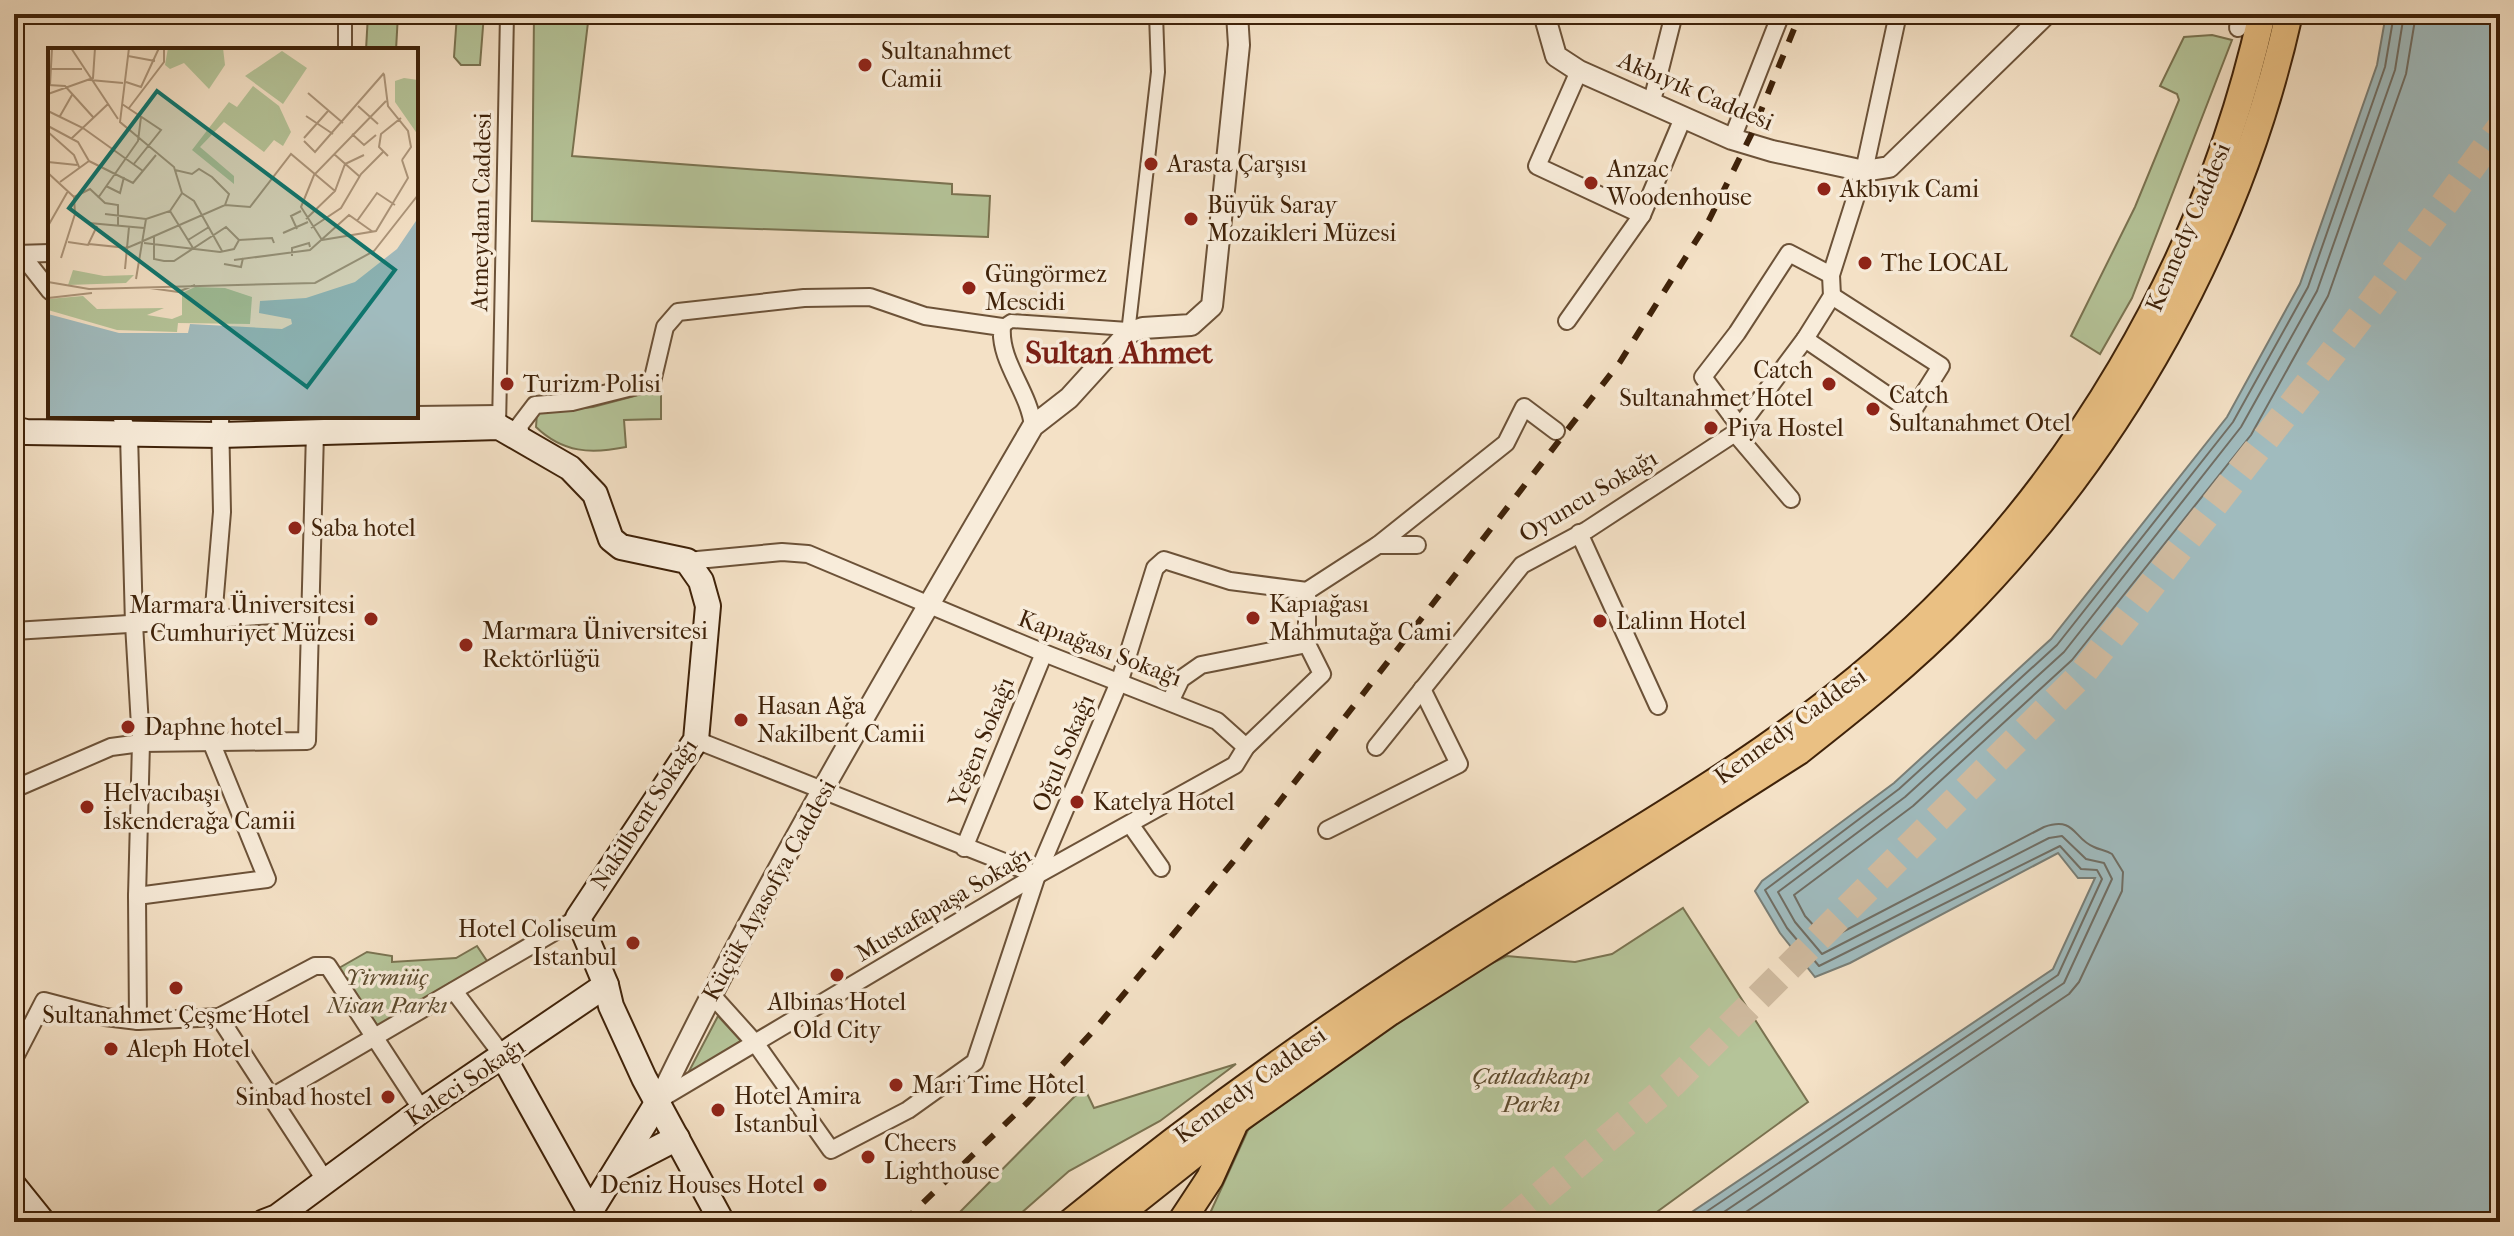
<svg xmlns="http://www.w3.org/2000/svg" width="2514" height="1236" viewBox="0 0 2514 1236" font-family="'IM FELL French Canon',serif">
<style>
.green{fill:#b5c499;stroke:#7a7351;stroke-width:2}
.water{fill:#a0bbbe;stroke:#797e76;stroke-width:2}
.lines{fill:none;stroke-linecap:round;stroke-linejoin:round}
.shore{stroke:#706e64;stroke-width:2}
.trunk-tunnel{stroke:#d0bba0;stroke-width:28;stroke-dasharray:28 14;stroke-linecap:butt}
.pedestrian-casing{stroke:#6c5238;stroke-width:16}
.minor-casing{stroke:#6c5238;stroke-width:20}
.tertiary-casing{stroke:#6c5238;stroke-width:24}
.secondary-casing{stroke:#3f2209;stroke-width:28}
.primary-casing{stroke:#3f2209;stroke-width:30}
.pedestrian{stroke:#f8ecda;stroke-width:12}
.minor{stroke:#f8ecda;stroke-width:16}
.tertiary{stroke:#f8ecda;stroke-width:20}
.secondary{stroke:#f8ecda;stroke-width:24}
.primary{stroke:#eac083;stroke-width:26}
.rail{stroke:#3f2209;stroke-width:6;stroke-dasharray:14 14;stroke-linecap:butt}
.poi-dot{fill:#8f2418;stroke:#f8ecda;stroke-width:3}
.labels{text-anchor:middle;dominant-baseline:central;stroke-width:7;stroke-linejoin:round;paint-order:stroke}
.poi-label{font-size:24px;fill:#3f2209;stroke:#f8ecda;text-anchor:start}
.street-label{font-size:24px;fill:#3f2209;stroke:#f8ecda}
.park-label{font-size:24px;font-style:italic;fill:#5c4a2d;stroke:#f8ecda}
.district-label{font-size:32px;font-weight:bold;fill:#7a1f14;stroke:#f8ecda}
.inset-road{fill:none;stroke:#ac957a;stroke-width:2}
.view{fill:#0f766e;fill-opacity:0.15;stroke:#0f766e;stroke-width:4}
.inset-edge{fill:none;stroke:#3f2209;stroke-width:4}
</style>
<rect width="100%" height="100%" fill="#f4e1c6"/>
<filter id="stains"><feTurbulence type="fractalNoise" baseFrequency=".0025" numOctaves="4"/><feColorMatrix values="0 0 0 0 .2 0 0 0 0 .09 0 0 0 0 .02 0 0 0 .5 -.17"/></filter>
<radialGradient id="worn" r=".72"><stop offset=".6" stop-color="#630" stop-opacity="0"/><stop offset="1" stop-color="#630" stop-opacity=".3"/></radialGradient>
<g class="green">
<path d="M368,14H398L396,50H366Z"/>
<path d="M457,14H484L480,65H461L454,57Z"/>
<path d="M534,14H589L572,156L952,184V194L990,196L988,237L532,221Z"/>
<path d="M2212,35L2232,40L2132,298L2100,354L2071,336L2135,207L2179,100L2177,94L2160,86L2184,37Z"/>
<path d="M661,389V419L624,420L626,447C591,454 563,453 536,427L537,413L593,407Z"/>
<path d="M1683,908L1808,1102L1643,1222H1206L1248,1130L1272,1109L1454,981L1507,956L1575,962L1612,954Z"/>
<path d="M477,946L489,964L379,1028L339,968L367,952L392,956V962L456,958Z"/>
<path d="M718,1016L742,1042L687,1075Z"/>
<path d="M1236,1064L1160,1121L1069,1171L1011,1222H950L1084,1087L1094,1108Z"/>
</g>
<path class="water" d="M2386,14H2500V1222H1677L2053,969L2095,878H2078L2058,853L1850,963L1815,977L1780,933L1755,891L1762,881L1894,783L2051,639L2227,417L2300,284L2377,65Z"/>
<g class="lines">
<g class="shore">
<path d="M1691,1222L2058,975L2102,879L2097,870L2081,869L2060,846L1819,966L1787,928L1765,890L1899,789L2057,645L2233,422L2308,287L2385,67L2394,14"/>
<path d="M1709,1222L2064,983L2112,879L2104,863L2086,859L2062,836L2049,838L1822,954L1795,922L1778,892L1905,797L2064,652L2241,427L2317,291L2395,70L2404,14"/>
<path d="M1731,1222L2069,994L2079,982L2122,891L2123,872L2112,854C2105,850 2100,850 2094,847C2073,839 2076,816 2044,827L1827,940L1805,916L1794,895L1913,806L2072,660L2251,435L2328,296L2406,74L2416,14"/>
</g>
<path class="trunk-tunnel" d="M1509,1222L1673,1083L2082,674L2370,305L2500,128"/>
<defs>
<g id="pedestrian">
<path d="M345,14V50"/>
<path d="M1002,327L1011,321L1128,329"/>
<path d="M1128,333L1158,72L1156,14"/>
<path d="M416,413L499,412"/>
<path d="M499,427L507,14"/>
</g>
<g id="minor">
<path d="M2238,28L2240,14"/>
<path d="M1579,71L1537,166L1642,215"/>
<path d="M1652,101L1674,14"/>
<path d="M1732,139L1781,14"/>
<path d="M16,254L50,253"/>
<path d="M21,254L50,291"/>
<path d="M1832,296L1831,275L1864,171L1898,14"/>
<path d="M1567,321L1642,215L1683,118"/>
<path d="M1805,339L1912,412L1941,366L1832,296"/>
<path d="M121,416L129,434L134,624L141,743L137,896L138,1021"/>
<path d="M1740,427L1703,377L1737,333L1789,253L1831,275"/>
<path d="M1735,433L1791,499"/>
<path d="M522,439L519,426L535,405L572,402L652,382L665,327L678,312L804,298L870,297L925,316L1002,327C999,362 1029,391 1033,426"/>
<path d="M1579,533L1658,706"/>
<path d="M1378,545H1417"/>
<path d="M687,561L782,552L808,554L1044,653L1217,721L1246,747"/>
<path d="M213,619L222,512L220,416"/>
<path d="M14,631L308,613"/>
<path d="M1170,702L1181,679L1201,665L1307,644"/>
<path d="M696,740L1037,875"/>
<path d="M1376,747L1522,565L1587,530L1735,433L1805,339L1832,296"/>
<path d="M14,789L111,747L141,743L307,741L315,432"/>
<path d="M1130,824L1161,868"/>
<path d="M1327,830L1459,764L1422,689"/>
<path d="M964,848L1044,653"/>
<path d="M137,896L267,879L212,744"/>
<path d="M454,991L503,1056"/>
<path d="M711,994L756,1044L831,1150L908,1110L975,1062L1037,875L1120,680L1155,568L1164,560L1230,581L1307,591L1378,545L1506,443L1524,407L1556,431"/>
<path d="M219,1017L325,1180"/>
<path d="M14,1059L44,1001L105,1017L138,1021L219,1017L315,966H328L422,1110"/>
<path d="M272,1097L578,918"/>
<path d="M659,1100L1037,875L1235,765L1246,747L1322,674L1307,644V591"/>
</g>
<g id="tertiary">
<path d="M1544,14L1556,56L1579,71L1732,139L1772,151L1864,171L1889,167L2046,14"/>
<path d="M659,1100C771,869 904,648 1033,426L1069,398L1128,333L1143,328L1191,325L1212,306L1239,45L1237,14"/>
</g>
<g id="secondary">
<path d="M14,429L26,432L220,435L499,427L570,468L595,494L611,539L621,547L687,561L701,581L708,606L696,740L578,918L606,985L611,1006L644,1078L722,1222"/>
<path d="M503,1056L590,1212L659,1100"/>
<path d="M617,1169L677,1138"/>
<path d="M14,1186L43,1222"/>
<path d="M264,1222L277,1217L422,1110L606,985"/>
</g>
<g id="primary">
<path d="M1071,1222C1209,1109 1355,1006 1507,911C1633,832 1765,759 1878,661C2070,496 2207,260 2262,14"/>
<path d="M1109,1222L1240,1118L1390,1012L1799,751C1855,707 1910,663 1960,612C2121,449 2239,238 2289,14"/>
<path d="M1181,1222L1210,1178L1233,1127"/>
</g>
</defs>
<use href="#pedestrian" class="pedestrian-casing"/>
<use href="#minor" class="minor-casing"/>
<use href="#tertiary" class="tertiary-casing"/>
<use href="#secondary" class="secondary-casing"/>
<use href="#primary" class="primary-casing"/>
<use href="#pedestrian" class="pedestrian"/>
<use href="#minor" class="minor"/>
<use href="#tertiary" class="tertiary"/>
<use href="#secondary" class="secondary"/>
<use href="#primary" class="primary"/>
<path class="rail" d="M903,1222L1028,1102L1095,1029L1232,863L1620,362L1709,220L1752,133L1800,14"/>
</g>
<g class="poi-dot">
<circle cx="865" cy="65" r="8"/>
<circle cx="1151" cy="164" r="8"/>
<circle cx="1591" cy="183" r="8"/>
<circle cx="1824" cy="189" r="8"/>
<circle cx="1191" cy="219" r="8"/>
<circle cx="1865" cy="263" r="8"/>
<circle cx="969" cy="288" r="8"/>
<circle cx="507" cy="384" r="8"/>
<circle cx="1829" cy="384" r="8"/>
<circle cx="1873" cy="409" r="8"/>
<circle cx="1711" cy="428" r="8"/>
<circle cx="295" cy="528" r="8"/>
<circle cx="1253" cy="618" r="8"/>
<circle cx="371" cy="619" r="8"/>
<circle cx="1600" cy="621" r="8"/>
<circle cx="466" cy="645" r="8"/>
<circle cx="741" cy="720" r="8"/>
<circle cx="128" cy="727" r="8"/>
<circle cx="1077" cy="802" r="8"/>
<circle cx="87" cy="807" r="8"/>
<circle cx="633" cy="943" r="8"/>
<circle cx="837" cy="975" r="8"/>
<circle cx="176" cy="988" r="8"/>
<circle cx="111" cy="1049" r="8"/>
<circle cx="896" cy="1085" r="8"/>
<circle cx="388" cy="1097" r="8"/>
<circle cx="718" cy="1110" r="8"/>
<circle cx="868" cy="1157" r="8"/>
<circle cx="820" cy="1185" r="8"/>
</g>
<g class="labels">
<g class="poi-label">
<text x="881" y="51">Sultanahmet<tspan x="881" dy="28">Camii</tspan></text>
<text x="1167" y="164">Arasta Çarşısı</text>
<text x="1607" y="169">Anzac<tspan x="1607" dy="28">Woodenhouse</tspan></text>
<text x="1840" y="189">Akbıyık Cami</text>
<text x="1207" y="205">Büyük Saray<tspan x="1207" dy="28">Mozaikleri Müzesi</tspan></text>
<text x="1881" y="263">The LOCAL</text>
<text x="985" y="274">Güngörmez<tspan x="985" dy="28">Mescidi</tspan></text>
<text x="1813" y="370" text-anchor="end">Catch<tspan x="1813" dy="28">Sultanahmet Hotel</tspan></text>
<text x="523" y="384">Turizm Polisi</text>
<text x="1889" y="395">Catch<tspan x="1889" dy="28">Sultanahmet Otel</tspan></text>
<text x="1727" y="428">Piya Hostel</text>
<text x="311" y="528">Saba hotel</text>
<text x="1269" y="604">Kapıağası<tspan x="1269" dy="28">Mahmutağa Cami</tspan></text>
<text x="355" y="605" text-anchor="end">Marmara Üniversitesi<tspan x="355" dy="28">Cumhuriyet Müzesi</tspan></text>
<text x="1616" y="621">Lalinn Hotel</text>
<text x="482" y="631">Marmara Üniversitesi<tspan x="482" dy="28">Rektörlüğü</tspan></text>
<text x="757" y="706">Hasan Ağa<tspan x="757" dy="28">Nakilbent Camii</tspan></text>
<text x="144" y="727">Daphne hotel</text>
<text x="103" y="793">Helvacıbaşı<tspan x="103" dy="28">İskenderağa Camii</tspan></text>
<text x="1093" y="802">Katelya Hotel</text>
<text x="617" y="929" text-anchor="end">Hotel Coliseum<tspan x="617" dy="28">Istanbul</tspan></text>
<text x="837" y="1002" text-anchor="middle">Albinas Hotel<tspan x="837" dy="28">Old City</tspan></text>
<text x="176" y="1015" text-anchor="middle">Sultanahmet Çeşme Hotel</text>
<text x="127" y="1049">Aleph Hotel</text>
<text x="912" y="1085">Mari Time Hotel</text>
<text x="734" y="1096">Hotel Amira<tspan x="734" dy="28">Istanbul</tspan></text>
<text x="372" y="1097" text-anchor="end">Sinbad hostel</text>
<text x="884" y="1143">Cheers<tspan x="884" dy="28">Lighthouse</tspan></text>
<text x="804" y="1185" text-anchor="end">Deniz Houses Hotel</text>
</g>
<g class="street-label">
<text transform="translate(1696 91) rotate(23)">Akbıyık Caddesi</text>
<text transform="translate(481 212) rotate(-89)">Atmeydanı Caddesi</text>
<text transform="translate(2188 227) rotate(-67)">Kennedy Caddesi</text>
<text transform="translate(1588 496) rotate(-31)">Oyuncu Sokağı</text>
<text transform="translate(1100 648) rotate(21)">Kapıağası Sokağı</text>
<text transform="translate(1790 726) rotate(-36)">Kennedy Caddesi</text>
<text transform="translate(981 742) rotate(-68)">Yeğen Sokağı</text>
<text transform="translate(1063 753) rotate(-67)">Oğul Sokağı</text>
<text transform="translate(644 814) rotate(-57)">Nakilbent Sokağı</text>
<text transform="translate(769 890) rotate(-61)">Küçük Ayasofya Caddesi</text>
<text transform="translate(943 904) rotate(-31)">Mustafapaşa Sokağı</text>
<text transform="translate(465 1082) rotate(-34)">Kaleci Sokağı</text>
<text transform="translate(1250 1085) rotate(-36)">Kennedy Caddesi</text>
</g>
<g class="park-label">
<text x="387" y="977">Yirmiüç<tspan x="387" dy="28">Nisan Parkı</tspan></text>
<text x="1531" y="1076">Çatladıkapı<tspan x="1531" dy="28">Parkı</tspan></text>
</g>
<g class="district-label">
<text x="1119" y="352">Sultan Ahmet</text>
</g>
</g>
<g transform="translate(48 48)">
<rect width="370" height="370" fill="#f4e1c6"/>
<path d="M120,0H175L177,17L161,41L136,15L122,21L117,17ZM234,3L259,20L235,56L197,28ZM356,30L370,32V87L347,54V33ZM205,38L231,58L243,84L235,98L226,92L216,104L176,74L152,99L186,128V136L144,102L181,54L189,59ZM25,222L56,228L86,227L78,235L20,237ZM147,239L177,240L204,249L202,276L130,275L129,284L69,282L0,262V251L35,248L49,261L116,260L99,267L124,271L134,267V245Z" fill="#b5c499"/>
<path d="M370,170V370H0V266L71,285H140L142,276L234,281L244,276L243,271L211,265L212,253L258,250L307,234L349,201Z" fill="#a0bbbe"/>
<path class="inset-road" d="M23,0L70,71M81,0L72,74L126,119L134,145L122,163L98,171L88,231M194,0H226M80,8L107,13M0,21H34M336,26L340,58L360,83L363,99L354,112M42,32L75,35M78,34L93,39L111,0M0,37L17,38L45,69M2,37L4,0M260,45L295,75M0,46L45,30L47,0M74,56L113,82L85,117M310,58L330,76M81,60L116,14V0M0,63L35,80L95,123M12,68L24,47M258,68L285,86M0,78L30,94L41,113M0,84L26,107L31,119M304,86L316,97L328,87M24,90L60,56M256,90L280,63M256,93L267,104L336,25M286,106L311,128M340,108L331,99L333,86L353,70M41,113L85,135L108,107M0,114L29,117M127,122L144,126L151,121L164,129L181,146L177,157M0,125L26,149L27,166L41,175L96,180M12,134L41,113M58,138L72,145L76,129M134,145L146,153L174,203M26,149L42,141L57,155L70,157V178M50,150L90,93L93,69M122,163L145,200M57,166L98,171M258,171L287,143L297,116L316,107M309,173L329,145L347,157M0,178L20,143M81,179L79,200L93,194M263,180L293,160L313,126L336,103M249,181L243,168L253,163M235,185L260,174M106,188V211L116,213H126L178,179L191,192L224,190L226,195M140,192L161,179M274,192L253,159L266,127L338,53M274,192L328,183L360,130L354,112M95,193L177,157L202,159L243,106L287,143M20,194L40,197L49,178M96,195L172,204L186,201L191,192M41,196L79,200L77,221M244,208V200L261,195L262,199M13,210L27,166M186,212L262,202L301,167L325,184M176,216L193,219L195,210M0,234L41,241L267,235L326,203L370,147M102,240L130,244L147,237M0,250L44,245"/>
<path class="view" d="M109,43L347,222L259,339L21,160Z"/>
<rect width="370" height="370" class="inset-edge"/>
</g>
<rect width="2514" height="1236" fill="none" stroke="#f4e1c6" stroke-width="48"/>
<rect x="16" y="16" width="2482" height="1204" fill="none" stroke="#3f2209" stroke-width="4"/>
<rect x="24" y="24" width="2466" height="1188" fill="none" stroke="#3f2209" stroke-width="2"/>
<rect width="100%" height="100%" filter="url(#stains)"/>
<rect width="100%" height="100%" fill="url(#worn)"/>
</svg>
